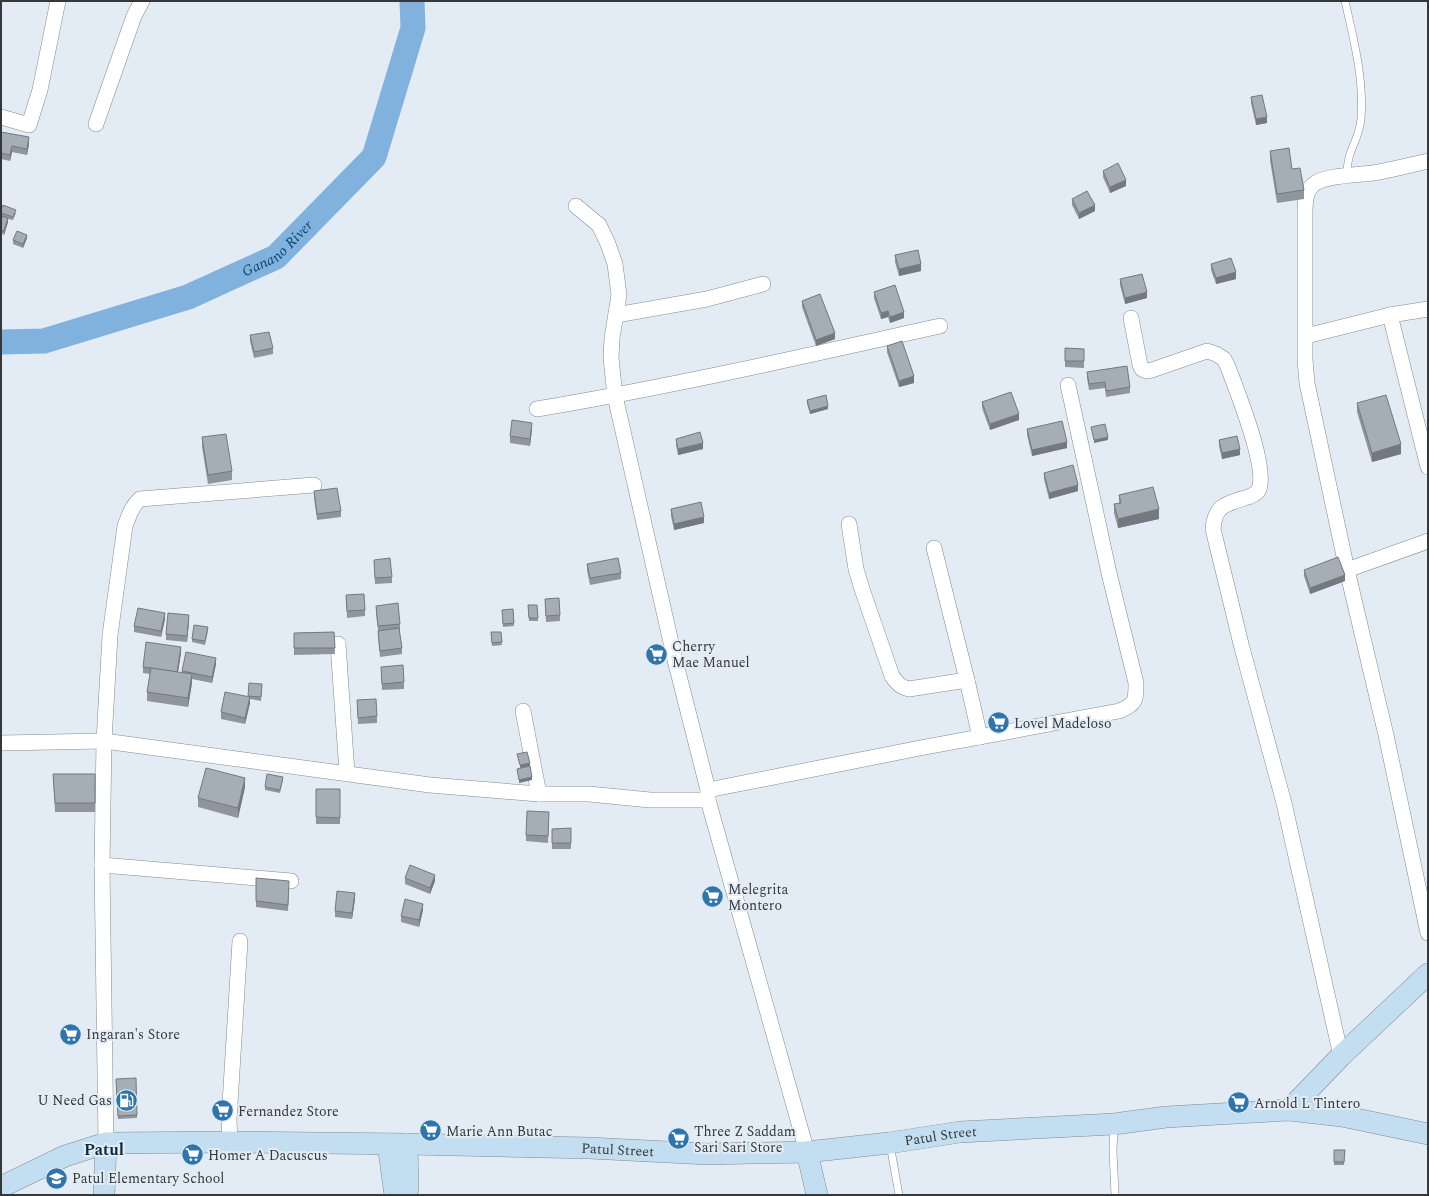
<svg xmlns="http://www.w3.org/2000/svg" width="1429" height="1196" viewBox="0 0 1429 1196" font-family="Spectral,serif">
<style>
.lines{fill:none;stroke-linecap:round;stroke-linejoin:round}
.river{stroke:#80b2dd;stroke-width:25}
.lane-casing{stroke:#828a91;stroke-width:8}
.street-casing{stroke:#828a91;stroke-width:16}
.secondary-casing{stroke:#828a91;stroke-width:22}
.lane{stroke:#fff;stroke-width:7}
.street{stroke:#fff;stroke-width:15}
.secondary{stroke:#c3ddf1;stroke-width:21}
.wall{fill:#8e959c}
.shaded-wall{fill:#74797f}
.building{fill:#a5adb5;stroke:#74797f}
.labels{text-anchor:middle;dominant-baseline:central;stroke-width:4;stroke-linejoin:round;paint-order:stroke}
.poi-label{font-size:14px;fill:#34383b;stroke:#e3ecf4;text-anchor:start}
.street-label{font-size:14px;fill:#34383b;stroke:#e3ecf4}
.water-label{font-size:15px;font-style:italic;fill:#0b466e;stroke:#e3ecf4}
.quarter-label{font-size:16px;font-weight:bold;fill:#0a2c45;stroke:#e3ecf4}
</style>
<rect width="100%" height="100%" fill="#e3ecf4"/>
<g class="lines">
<path class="river" id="s1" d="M1,342L44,341L188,297L276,257L374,157L413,28L412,1"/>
<defs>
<g id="lane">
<path d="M1345,1C1354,41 1364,78 1361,119C1360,132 1354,143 1350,154C1348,161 1347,168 1346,175"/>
<path d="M1114,1126L1113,1151L1115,1195"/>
<path d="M890,1144L899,1195"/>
</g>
<g id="street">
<path d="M1,117L29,125L40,90L58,1"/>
<path d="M96,124L134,16L142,1"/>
<path d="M1428,161C1410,165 1392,170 1373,173C1359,175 1323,175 1313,185C1305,192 1305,204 1305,214V360L1307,383L1347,570L1386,735L1428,933"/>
<path d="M576,206L599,225L608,244L615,264L619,295L612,338L611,358L615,396L675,660L708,790V800L807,1152"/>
<path d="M616,315L707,299L763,284"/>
<path d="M1390,315L1428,467"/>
<path d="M1131,318L1140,365L1142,369L1147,371L1152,370L1207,351L1216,354L1224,359L1228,367C1236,389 1270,471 1258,491C1255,495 1252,495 1248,497C1227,504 1215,504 1213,529L1242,648L1284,803L1341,1056"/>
<path d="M1306,336L1390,315L1428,309"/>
<path d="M537,409C673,386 806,356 940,326"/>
<path d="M849,524L856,569L862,589L892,676C897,683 900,687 909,689L967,680"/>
<path d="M934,548L967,680L980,737"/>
<path d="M1347,570L1428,541"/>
<path d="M338,644L347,773"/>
<path d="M523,711L539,794"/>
<path d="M1,743L104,741L430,785L539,794H589L650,800H708"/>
<path d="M708,790L920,748L1119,711C1136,704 1136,701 1136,683L1109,573L1068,385"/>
<path d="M102,865L291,881"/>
<path d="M230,1142L229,1120L240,941"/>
<path d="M106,1143L102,865L104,741L110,635L125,526C129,516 131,507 140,499L314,485"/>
</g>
<g id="secondary">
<path d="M1289,1110L1341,1056L1428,974"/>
<path d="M388,1144L395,1195"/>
<path d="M807,1152L817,1195"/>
<path id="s2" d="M1,1187L65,1156L106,1143L230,1142L407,1144L589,1148L708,1154L807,1152L889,1143L960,1132L1114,1124L1166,1117L1289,1110L1342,1116L1428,1134"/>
<path d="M104,1195L106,1143"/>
<path d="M406,1195L408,1189L407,1144"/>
</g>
</defs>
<use href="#lane" class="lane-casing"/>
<use href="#street" class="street-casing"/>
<use href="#secondary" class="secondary-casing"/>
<use href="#lane" class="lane"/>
<use href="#street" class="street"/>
<use href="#secondary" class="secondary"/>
</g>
<g class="wall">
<path d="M1251,97L1267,123L1256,125L1251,103Z"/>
<path d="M1,132L29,144L27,155L12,152L10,161L1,159Z"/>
<path d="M1270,151L1292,169L1304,190V199L1277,203L1270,160Z"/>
<path d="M1103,171L1126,186L1110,193L1103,177Z"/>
<path d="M1072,199L1095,211L1079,219L1072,205Z"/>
<path d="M1,210L16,213L13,220L8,219V222L4,235L1,233Z"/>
<path d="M27,238L23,248L13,244V240Z"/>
<path d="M895,255L921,271L899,276L895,262Z"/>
<path d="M1211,264L1236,279L1216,284L1211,270Z"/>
<path d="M1120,279L1147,298L1125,304L1120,285Z"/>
<path d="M874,292L904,318L890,323L888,317L881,319L874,298Z"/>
<path d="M802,301L835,339L816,346L802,307Z"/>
<path d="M250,335L273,348V354L254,358L250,341Z"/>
<path d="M887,346L914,383L899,387L887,352Z"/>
<path d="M1065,348L1084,349V368L1065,367Z"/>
<path d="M1087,372L1130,387V393L1106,397L1105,388L1089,390L1087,378Z"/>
<path d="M807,400L828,409L810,414L807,404Z"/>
<path d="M982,402L1019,420L990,430L982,408Z"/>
<path d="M1357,403L1401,454L1372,462L1357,412Z"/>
<path d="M532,429L530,446L510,443V436Z"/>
<path d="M1027,429L1067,448L1032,456L1027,435Z"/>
<path d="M202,437L232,471V480L208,484L202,447Z"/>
<path d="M676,439L703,449L678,455L676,445Z"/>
<path d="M1219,440L1240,455L1222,459L1219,446Z"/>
<path d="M1044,473L1078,491L1049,499L1044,479Z"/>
<path d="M314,491L341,511V517L317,520L314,497Z"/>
<path d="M1119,495L1159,519L1118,528L1114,513V504L1119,503Z"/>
<path d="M671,509L704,523L674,530L671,516Z"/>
<path d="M374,560L392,577V583L375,584Z"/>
<path d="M587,564L621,573V579L590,585L587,570Z"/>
<path d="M1304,570L1345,581L1310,594L1304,576Z"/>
<path d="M346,595L365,610V616L347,618Z"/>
<path d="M545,599L560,615V621L546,622Z"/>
<path d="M528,605H537L538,621H529Z"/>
<path d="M376,606L400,624V630H399L402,648V654L380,657L378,637V631L376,612Z"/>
<path d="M513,609L514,626L503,627L502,610Z"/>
<path d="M165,619L161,637L134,632V626Z"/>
<path d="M189,621L187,642L166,640V634Z"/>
<path d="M208,631L205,645L192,642V639Z"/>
<path d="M334,632L335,654L294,655V633Z"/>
<path d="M491,632H501L502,645L492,646Z"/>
<path d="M181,653L178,672L182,673V671L216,664L212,683L192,679V683L188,707L147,701V692L150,674L143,673V667Z"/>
<path d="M381,667L404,682V689L382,690Z"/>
<path d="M262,684L261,701L250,699V703L245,724L221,719V712L248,696Z"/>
<path d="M357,700L377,716V723L358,724Z"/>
<path d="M53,774H95V812H55Z"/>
<path d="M283,780L280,793L265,790V787Z"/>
<path d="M245,787L238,818L198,807V798Z"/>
<path d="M316,789L340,818V824H316Z"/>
<path d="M549,818L548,843L526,841V835Z"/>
<path d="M571,828V849H552V829Z"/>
<path d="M256,878L289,887L288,911L256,907Z"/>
<path d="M405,878L435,881L430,894L405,884Z"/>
<path d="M355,899L352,919L335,917V911Z"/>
<path d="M423,910L419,927L401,922V916Z"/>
<path d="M116,1079L137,1115V1118L118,1119Z"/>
<path d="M1334,1150H1345L1344,1165H1334Z"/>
</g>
<g class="shaded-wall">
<path d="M1267,117V123L1256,125V119Z"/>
<path d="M29,137V144L27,155V149Z"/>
<path d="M12,146V152L10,161V155Z"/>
<path d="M1126,180V186L1110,193V187Z"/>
<path d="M1095,205V211L1079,219V213Z"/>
<path d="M8,218V222L4,235V231Z"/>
<path d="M27,235V238L23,248V244Z"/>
<path d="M921,264V271L899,276V269Z"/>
<path d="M1236,272V279L1216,284V278Z"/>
<path d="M1147,292V298L1125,304V298Z"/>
<path d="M888,311V317L881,319V313Z"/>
<path d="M904,312V318L890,323V317Z"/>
<path d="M835,333V339L816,346V340Z"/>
<path d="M914,376V383L899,387V381Z"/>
<path d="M828,406V409L810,414V411Z"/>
<path d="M1019,414V420L990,430V424Z"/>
<path d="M532,423V429L530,446V439Z"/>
<path d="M1108,437V440L1094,443V440Z"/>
<path d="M1067,442V448L1032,456V450Z"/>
<path d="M703,443V449L678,455V449Z"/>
<path d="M1401,444V454L1372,462V453Z"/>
<path d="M1240,449V455L1222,459V453Z"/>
<path d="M1078,485V491L1049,499V493Z"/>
<path d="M1159,509V519L1118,528V519Z"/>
<path d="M704,517V523L674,530V524Z"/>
<path d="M1345,575V581L1310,594V588Z"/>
<path d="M165,613V619L161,637V631Z"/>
<path d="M189,615V621L187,642V636Z"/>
<path d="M181,647V653L177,678V672Z"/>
<path d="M216,658V664L212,683V677Z"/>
<path d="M192,674V683L188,707V698Z"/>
<path d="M250,697V703L245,724V718Z"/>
<path d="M530,763V766L520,768V765Z"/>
<path d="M532,777V780L519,783V780Z"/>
<path d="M245,778V787L238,818V808Z"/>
<path d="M435,875V881L430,894V888Z"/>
<path d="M355,893V899L352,919V913Z"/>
<path d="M423,904V910L419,927V920Z"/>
</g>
<g class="building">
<path d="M1262,95L1267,117L1256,119L1251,97Z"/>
<path d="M1,132L29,137L27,149L12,146L10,155L1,153Z"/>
<path d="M1289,148L1292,169L1300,168L1304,190L1277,194L1270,151Z"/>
<path d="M1118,163L1126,180L1110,187L1103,171Z"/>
<path d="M1087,191L1095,205L1079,213L1072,199Z"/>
<path d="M3,205L16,210L13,217L1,213V210Z"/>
<path d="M1,216L8,218L4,231L1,230Z"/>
<path d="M17,231L27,235L23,244L13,240Z"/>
<path d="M918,250L921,264L899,269L895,255Z"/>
<path d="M1231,258L1236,272L1216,278L1211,264Z"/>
<path d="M1142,274L1147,292L1125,298L1120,279Z"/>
<path d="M895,285L904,312L890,317L888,311L881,313L874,292Z"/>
<path d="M820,294L835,333L816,340L802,301Z"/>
<path d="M269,332L273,348L254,352L250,335Z"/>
<path d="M902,341L914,376L899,381L887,346Z"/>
<path d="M1065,348L1084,349V361H1065Z"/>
<path d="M1127,366L1130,387L1106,391L1105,382L1089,384L1087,372Z"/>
<path d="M1011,392L1019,414L990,424L982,402Z"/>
<path d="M826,395L828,406L810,411L807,400Z"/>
<path d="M1386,395L1401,444L1372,453L1357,403Z"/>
<path d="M512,420L532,423L530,439L510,436Z"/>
<path d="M1062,421L1067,442L1032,450L1027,429Z"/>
<path d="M1105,424L1108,437L1094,440L1091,427Z"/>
<path d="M700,432L703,443L678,449L676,439Z"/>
<path d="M226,434L232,471L208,475L202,437Z"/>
<path d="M1237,436L1240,449L1222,453L1219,440Z"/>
<path d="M1073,465L1078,485L1049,493L1044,473Z"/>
<path d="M1153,487L1159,509L1118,519L1114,504L1121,503L1119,495Z"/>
<path d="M337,488L341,511L317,514L314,491Z"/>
<path d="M701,502L704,517L674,524L671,509Z"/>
<path d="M1338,557L1345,575L1310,588L1304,570Z"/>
<path d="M390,558L392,577L375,578L374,560Z"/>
<path d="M618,558L621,573L590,578L587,564Z"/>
<path d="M364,594L365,610L347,611L346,595Z"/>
<path d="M559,598L560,615L546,616L545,599Z"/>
<path d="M398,603L400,624L378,626L376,606Z"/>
<path d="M528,605H537L538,618H529Z"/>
<path d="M138,608L165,613L161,631L134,626Z"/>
<path d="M513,609L514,623L503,624L502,610Z"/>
<path d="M168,613L189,615L187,636L166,634Z"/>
<path d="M194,625L208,627L205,641L192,639Z"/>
<path d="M399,628L402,648L380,651L378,631Z"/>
<path d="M334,632L335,648H294V633Z"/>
<path d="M491,632H501L502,642L492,643Z"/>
<path d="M146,642L181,647L177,672L151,668L143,667Z"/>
<path d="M186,652L216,658L212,677L182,671Z"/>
<path d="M403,665L404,682L382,684L381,667Z"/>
<path d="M151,668L192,674L188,698L147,692Z"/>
<path d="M249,683L262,684L261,697L248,696Z"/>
<path d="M225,692L250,697L245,718L221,712Z"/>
<path d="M376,699L377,716L358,718L357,700Z"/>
<path d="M527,752L530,763L520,765L517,754Z"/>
<path d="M530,766L532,777L519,780L517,769Z"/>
<path d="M206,768L245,778L238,808L198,798Z"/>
<path d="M53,774H95V803H55Z"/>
<path d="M267,774L283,777L280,790L265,787Z"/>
<path d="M316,789H340V818L316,817Z"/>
<path d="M527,811L549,812L548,836L526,835Z"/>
<path d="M571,828V843H552V829Z"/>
<path d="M410,865L435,875L430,888L405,878Z"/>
<path d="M256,878L289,881L288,905L256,901Z"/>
<path d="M337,891L355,893L352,913L335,911Z"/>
<path d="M405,899L423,904L419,920L401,916Z"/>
<path d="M136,1078L137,1115L118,1116L116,1079Z"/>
<path d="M1334,1150H1345L1344,1162H1334Z"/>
</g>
<defs>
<symbol id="supermarket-disc" viewBox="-11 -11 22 22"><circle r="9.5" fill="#3075aa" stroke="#e3ecf4"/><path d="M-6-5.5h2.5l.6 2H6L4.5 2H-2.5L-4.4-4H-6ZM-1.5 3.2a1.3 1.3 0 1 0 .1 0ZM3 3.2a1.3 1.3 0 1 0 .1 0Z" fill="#fff"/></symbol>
<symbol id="fuel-disc" viewBox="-11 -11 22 22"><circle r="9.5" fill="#3075aa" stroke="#e3ecf4"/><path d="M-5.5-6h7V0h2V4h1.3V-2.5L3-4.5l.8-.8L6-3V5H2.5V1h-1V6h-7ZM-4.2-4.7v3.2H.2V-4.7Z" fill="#fff"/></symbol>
<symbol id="school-disc" viewBox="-11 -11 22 22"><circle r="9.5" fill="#3075aa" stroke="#e3ecf4"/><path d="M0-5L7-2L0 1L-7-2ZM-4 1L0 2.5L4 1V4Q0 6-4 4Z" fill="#fff"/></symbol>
</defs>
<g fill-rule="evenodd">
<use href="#supermarket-disc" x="644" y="642" width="25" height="25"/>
<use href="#supermarket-disc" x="986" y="710" width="25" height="25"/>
<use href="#supermarket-disc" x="700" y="884" width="25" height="25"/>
<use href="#supermarket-disc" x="58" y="1022" width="25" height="25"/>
<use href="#fuel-disc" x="114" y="1088" width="25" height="25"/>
<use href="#supermarket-disc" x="1226" y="1090" width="25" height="25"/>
<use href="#supermarket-disc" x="210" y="1098" width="25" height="25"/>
<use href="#supermarket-disc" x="418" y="1118" width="25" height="25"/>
<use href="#supermarket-disc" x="666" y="1126" width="25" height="25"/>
<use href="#supermarket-disc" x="180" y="1142" width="25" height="25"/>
<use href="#school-disc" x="44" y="1166" width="25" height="25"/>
</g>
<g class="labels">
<g class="poi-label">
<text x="672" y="646">Cherry<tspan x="672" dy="16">Mae Manuel</tspan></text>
<text x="1014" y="723">Lovel Madeloso</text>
<text x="728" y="889">Melegrita<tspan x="728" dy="16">Montero</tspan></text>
<text x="86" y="1034">Ingaran's Store</text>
<text x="112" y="1100" text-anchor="end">U Need Gas</text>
<text x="1254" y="1103">Arnold L Tintero</text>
<text x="238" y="1111">Fernandez Store</text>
<text x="446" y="1131">Marie Ann Butac</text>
<text x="694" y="1131">Three Z Saddam<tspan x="694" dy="16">Sari Sari Store</tspan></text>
<text x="208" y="1155">Homer A Dacuscus</text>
<text x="72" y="1178">Patul Elementary School</text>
</g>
<g class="street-label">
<text stroke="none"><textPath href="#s2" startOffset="950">Patul Street</textPath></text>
<text stroke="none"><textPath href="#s2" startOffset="626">Patul Street</textPath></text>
</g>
<g class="water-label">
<text stroke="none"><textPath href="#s1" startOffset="296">Ganano River</textPath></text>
</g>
<g class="quarter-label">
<text x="104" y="1150">Patul</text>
</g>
</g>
<rect width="1429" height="1196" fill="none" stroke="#34383b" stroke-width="4"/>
</svg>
